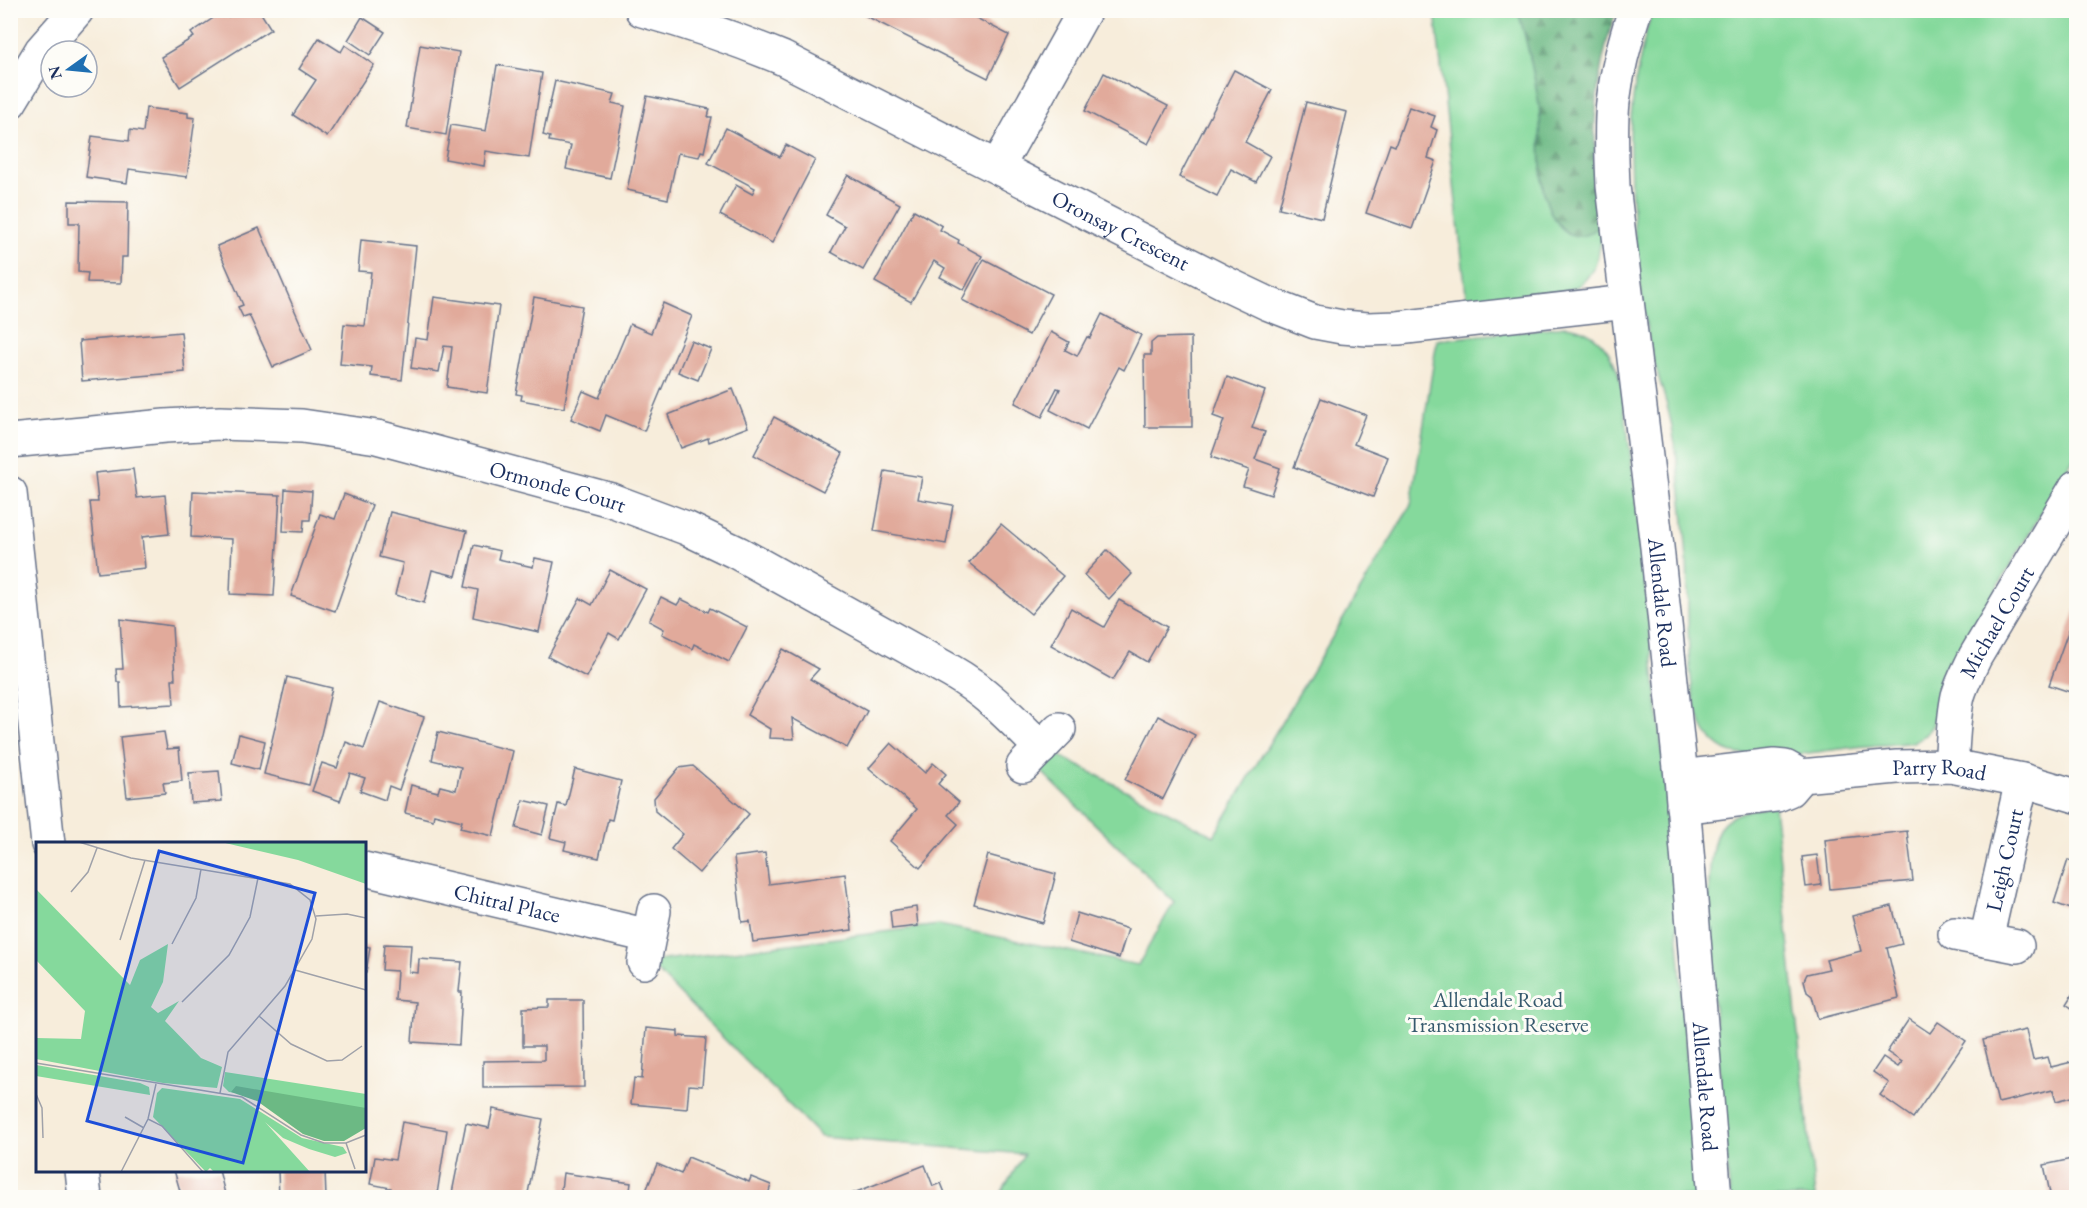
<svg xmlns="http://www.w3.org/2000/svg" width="2087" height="1208" viewBox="0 0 2087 1208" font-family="'EB Garamond',serif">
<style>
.green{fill:#85d99c;stroke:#50847d;stroke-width:1.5}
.forest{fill:url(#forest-firs);stroke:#447471;stroke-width:1.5}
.building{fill:#e1aa9b}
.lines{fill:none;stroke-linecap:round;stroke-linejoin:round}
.minor-casing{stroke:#68728a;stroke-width:36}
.minor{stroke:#fff;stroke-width:33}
.labels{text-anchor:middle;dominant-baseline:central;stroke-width:6;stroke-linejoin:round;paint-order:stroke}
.street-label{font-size:22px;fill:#1b2f5e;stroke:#fdfcf7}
.park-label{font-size:22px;fill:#365a6e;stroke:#fdfcf7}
.inset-road{fill:none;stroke:#9fa1a9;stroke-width:1.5}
.view{fill:#1d4ed8;fill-opacity:0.15;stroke:#1d4ed8;stroke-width:3}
.inset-edge{fill:none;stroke:#1b2f5e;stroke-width:3}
</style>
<defs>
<pattern id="forest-firs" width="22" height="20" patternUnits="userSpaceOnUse" patternTransform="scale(1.5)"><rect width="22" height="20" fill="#6cb984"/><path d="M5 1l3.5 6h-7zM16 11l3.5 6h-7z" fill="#58976f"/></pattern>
</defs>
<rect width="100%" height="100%" fill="#fdfcf7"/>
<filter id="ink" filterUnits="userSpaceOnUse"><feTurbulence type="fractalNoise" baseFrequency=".0167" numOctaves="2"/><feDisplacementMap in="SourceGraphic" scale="12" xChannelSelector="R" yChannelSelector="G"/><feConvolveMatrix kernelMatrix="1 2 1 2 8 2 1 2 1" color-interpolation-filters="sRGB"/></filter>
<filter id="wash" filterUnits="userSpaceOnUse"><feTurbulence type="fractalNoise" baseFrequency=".008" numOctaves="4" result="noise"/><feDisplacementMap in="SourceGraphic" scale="24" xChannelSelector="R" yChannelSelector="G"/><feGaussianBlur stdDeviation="1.35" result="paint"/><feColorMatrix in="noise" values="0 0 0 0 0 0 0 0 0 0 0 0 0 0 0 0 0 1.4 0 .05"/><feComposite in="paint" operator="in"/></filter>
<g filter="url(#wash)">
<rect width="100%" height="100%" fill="#f7eddb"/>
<g class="green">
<path d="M1435,11H1545L1594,122L1596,189L1601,225V241L1598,256L1594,268L1586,279L1578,286L1562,292L1467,303Z"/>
<path d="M1652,11H2076V454L1959,652L1948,674L1932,726L1925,735L1913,742C1894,745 1875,745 1856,747C1817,752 1777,759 1738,754C1728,753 1719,747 1713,741C1681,714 1690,602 1687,560C1684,517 1680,471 1672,428C1667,397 1653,367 1648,336C1638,276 1631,212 1630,151C1629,103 1639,56 1652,11Z"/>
<path d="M1566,326C1599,330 1613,353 1621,383L1635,489L1669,817L1697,1197H999L1024,1154L821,1137L654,968L656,961L939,925L1138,965L1174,902L1041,771L1056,754L1214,836L1411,505L1437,340Z"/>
<path d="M1774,805L1815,1197L1730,1198C1726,1149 1722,1100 1718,1052C1714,1006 1697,861 1721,826C1731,811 1758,809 1774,805Z"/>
</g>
<path class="forest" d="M1518,11H1616C1591,85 1591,148 1601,225C1590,235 1578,241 1565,231C1531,202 1544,143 1539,105C1534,73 1527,41 1518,11Z"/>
<g id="blocks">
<g class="building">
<path d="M238,10H259L271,29L180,87L161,57L194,37L191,33L224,11L228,17Z"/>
<path d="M867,10H961L1009,35L988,78L864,15Z"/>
<path d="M362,17L385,32L370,55L348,40Z"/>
<path d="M319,38L341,52L345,45L374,65L327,137L293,115L316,80L299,69Z"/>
<path d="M420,45L459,52L446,135L407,128Z"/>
<path d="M497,65L542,73L529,158L486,151L484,166L445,159L451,125L486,131Z"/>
<path d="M1234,70L1272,90L1245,142L1270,156L1256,182L1231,169L1217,196L1179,177Z"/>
<path d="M1104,73L1168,106L1148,144L1085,111Z"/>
<path d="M555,81L615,94L612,103L625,106L610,178L566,169L571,145L549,141L550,137L543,135Z"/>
<path d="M647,96L710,109L708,117H712L704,152L701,151L699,157L678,153L668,199L627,190Z"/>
<path d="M1306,102L1347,112L1322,218L1279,208Z"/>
<path d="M1409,107L1435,116L1431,127L1437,130L1428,158L1436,161L1412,229L1366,213L1390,144L1395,146Z"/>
<path d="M146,108L188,113V117L195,118L187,177L129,169L127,183L86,177L92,136L129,141L130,130L143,132Z"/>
<path d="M726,128L780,157L786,145L815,160L772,243L720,215L736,185L752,194L755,188L708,163Z"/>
<path d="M848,175L900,204L863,270L831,252L845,226L826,215Z"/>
<path d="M69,201L128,202L127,257H122L121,283L87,282L88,273L78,272L79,223H69Z"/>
<path d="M914,210L942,226L940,230L959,240L958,243L982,256L964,290L940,277L945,268L934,261L911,302L875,282Z"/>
<path d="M259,228L312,350L273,367L249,315L243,317L238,307L243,305L217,246Z"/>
<path d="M361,240L416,246L402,380L371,376L372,367L340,364L344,324L365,326L371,272L358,271Z"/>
<path d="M984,259L1051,294L1029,335L962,300Z"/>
<path d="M434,297L499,306L487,393L447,387L452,347L444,346L439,372L411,368L415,338L428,340Z"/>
<path d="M534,297L582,306L564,408L521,400L522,395L516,394Z"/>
<path d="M663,303L692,316L644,431L606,415L600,431L571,419L583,391L599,398L630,324L651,333Z"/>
<path d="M1102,314L1141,335L1124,370L1119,367L1087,429L1050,410L1060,389L1057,388L1042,417L1015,403L1051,332L1069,342L1065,350L1077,356L1087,337L1090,338Z"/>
<path d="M181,332L185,372L82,381L79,341Z"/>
<path d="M1191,337L1192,427H1145L1144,355H1151V343L1157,338Z"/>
<path d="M691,341L711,349L698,380L678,372Z"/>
<path d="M1227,377L1265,391L1252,428L1265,432L1255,459L1280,468L1271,495L1243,486L1249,470L1211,457L1224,420L1213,416Z"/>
<path d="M733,389L748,427L709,442L708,438L681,448L668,415Z"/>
<path d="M1321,398L1366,415L1354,444L1388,457L1373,497L1294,467Z"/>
<path d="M774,417L843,453L823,491L754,455Z"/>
<path d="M133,469L137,498L165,495L169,534L142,537L145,568L98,573L90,502H98L95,473Z"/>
<path d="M885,471L922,477L918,499L953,505L946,544L874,531Z"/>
<path d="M285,489L312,491L310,520H304L303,532L283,531Z"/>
<path d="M193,491L280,495L274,596L230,594L232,539L191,537Z"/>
<path d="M344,494L372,505L335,611L291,596L320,514L335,519Z"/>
<path d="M390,512L467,531L456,576L432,570L424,603L395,595L403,563L379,557Z"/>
<path d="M1001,524L1063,576L1031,614L969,563Z"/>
<path d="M474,545L500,551L498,559L533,567L535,558L554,562L539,632L473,617L478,590L465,587Z"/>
<path d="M1107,550L1132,574L1109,599L1084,575Z"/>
<path d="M610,570L646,589L619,639L609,633L586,677L548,657L580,598L592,605Z"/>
<path d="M661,597L677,605L681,599L708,612L710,608L747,627L729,662L694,644L692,649L662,634L664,629L649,621Z"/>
<path d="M1119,600L1167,627L1147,662L1130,652L1113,680L1051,645L1071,608L1104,627Z"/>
<path d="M2076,609V694L2049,685Z"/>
<path d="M120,619L172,626L175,679H172L174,704L121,707L120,682H117L116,669H123Z"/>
<path d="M783,649L819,669L810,679L867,711L847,748L792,718L794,739L769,738L770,729L747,715Z"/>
<path d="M287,677L332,688L309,785L264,774Z"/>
<path d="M380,702L424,717L399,790L389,786L385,800L360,791L365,778L350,773L340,801L312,791L322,763L337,768L346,742L364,749Z"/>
<path d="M1158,716L1195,735L1163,799L1125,780Z"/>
<path d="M164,732L167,749L179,748L182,781L163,783L165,793L127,797L120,737Z"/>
<path d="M438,732L513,751L493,836L460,828L462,821L434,814L433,820L405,813L411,785L438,792L440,786L456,790L461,767L432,760Z"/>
<path d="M239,734L265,741L259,770L232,763Z"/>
<path d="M891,743L925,773L933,763L946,774L938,784L959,802L948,815L958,824L920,868L890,841L917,809L869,768Z"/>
<path d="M693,766L749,814L699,873L671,849L683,834L655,811L654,798L679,768Z"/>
<path d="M575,769L621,781L612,820L608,819L599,858L564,850L566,842L550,838L558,804L566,806Z"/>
<path d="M219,771L222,801L191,803L189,773Z"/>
<path d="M523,800L549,806L542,835L516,828Z"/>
<path d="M1907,831L1913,881L1830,889L1825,840Z"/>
<path d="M765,853L769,884L845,874L852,930L753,942L750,921L742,922L734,857Z"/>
<path d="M988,855L1056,874L1043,923L974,904Z"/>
<path d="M1817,855L1821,885L1806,887L1802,857Z"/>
<path d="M2068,860L2076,862V911L2054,903Z"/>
<path d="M1892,906L1902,944L1887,948L1899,998L1818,1019L1812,996L1807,992L1804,980L1807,974L1829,969L1826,960L1861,951L1852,916Z"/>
<path d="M916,907L918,926L892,929L890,911Z"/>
<path d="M1077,913L1128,929L1119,958L1069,942Z"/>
<path d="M384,944L411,945L409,972L418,973L419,959L462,962L459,992H462L459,1045L412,1042L415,1002L395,1000L397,971L382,970Z"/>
<path d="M364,946L370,947L366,973H364Z"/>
<path d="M2076,988V1011L2066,1004Z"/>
<path d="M549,1000H583L584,1087L483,1088V1061L544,1060V1046H523V1008L549,1007Z"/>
<path d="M1909,1019L1930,1033L1938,1022L1966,1041L1913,1118L1880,1095L1889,1083L1873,1072L1883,1057L1898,1067L1902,1062L1887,1052Z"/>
<path d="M646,1028L678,1031V1036L706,1038L702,1086L689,1085L687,1109L631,1104L634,1078L642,1079Z"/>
<path d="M2026,1030L2033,1060L2048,1057L2051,1067L2076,1061V1096L2056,1101L2053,1090L1998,1103L1983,1040Z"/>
<path d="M493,1109L543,1119L527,1198H451L466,1123L489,1128Z"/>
<path d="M402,1122L447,1130L437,1194L434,1193L433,1198H389L391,1188L370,1184L375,1157L395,1160Z"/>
<path d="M688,1157L749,1182L751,1177L771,1185L767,1198H643L657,1164L681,1174Z"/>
<path d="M2076,1158V1198H2051L2044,1165Z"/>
<path d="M925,1165L933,1186L941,1183L947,1198H841Z"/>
<path d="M174,1170H219L225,1194L215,1198H182Z"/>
<path d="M278,1170H325L326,1198H279Z"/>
<path d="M563,1173L631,1183L629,1198H560Z"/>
</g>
</g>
</g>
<g filter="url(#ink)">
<use href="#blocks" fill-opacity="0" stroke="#68728a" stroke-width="1.5"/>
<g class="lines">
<defs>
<g id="minor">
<path id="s1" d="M642,10C690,23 736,39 782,58L1229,285L1269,304L1315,322L1342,327L1368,329L1398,328L1627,302"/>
<path id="s2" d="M1635,10C1625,40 1617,70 1613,102C1610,130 1612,158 1613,186L1657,547L1681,777L1715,1198"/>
<path d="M10,102L41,51L77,10"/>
<path d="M998,166L1085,10"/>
<path id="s3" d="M10,441L165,426L220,423L302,426L377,437L611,500L686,528L738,553L952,672C987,692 1013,720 1041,748"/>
<path d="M10,493L48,844"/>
<path d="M1023,766L1059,729"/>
<path id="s4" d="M1951,766C1953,743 1953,719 1958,696C1962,682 1969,670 1975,657L2076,487"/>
<path id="s5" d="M1681,777L1774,766L1785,767L1801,776L1897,767L1951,766L2022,780L2076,796"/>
<path d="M1683,807L1777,795L1789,790L1801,776"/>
<path id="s6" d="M364,869L649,936"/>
<path d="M1955,934L2017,946"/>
<path id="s7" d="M1986,940L2022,780"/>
<path d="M644,962L654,911"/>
<path d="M82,1170L85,1198"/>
</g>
</defs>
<use href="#minor" class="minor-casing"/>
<use href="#minor" class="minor"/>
</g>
</g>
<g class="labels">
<g class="street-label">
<text stroke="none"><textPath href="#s1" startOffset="528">Oronsay Crescent</textPath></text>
<text stroke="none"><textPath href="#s3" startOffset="556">Ormonde Court</textPath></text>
<text stroke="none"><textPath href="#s2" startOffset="598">Allendale Road</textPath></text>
<text stroke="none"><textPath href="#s4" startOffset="154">Michael Court</textPath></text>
<text stroke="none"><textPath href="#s5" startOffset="262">Parry Road</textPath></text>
<text stroke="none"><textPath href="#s7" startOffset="82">Leigh Court</textPath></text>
<text stroke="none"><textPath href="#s6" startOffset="147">Chitral Place</textPath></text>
<text stroke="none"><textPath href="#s2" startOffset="1084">Allendale Road</textPath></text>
</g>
<g class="park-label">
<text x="1498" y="999">Allendale Road<tspan x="1498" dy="25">Transmission Reserve</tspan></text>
</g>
</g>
<g transform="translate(36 842)">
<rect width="330" height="330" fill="#f7eddb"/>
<path d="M185,0H330V42L262,18ZM0,47L94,143L104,118L132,102L127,140L115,165L122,171L143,159L129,179L165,216L186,225L181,246L127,241L0,217V196L45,197L49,169L0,118ZM0,223L104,241L113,245L114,253L0,234ZM189,230L330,252V267L193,250L187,244ZM126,246L204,257L266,296L307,305L311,311L299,315L273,307L247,296L229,280L274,330H178L174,326L170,330L117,275L121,251Z" fill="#85d99c"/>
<path d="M200,244L330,266V286L308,299H288L267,292L221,259L195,250Z" fill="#6cb984"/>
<path class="inset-road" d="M43,0L95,16L254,42L274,58L280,77L276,97L249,144L192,210L184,251M35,50L52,30L61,6M280,74L311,72L330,76M84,98L109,18M136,102L160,56L165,27M259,128L330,148M146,160L193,113L214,75L222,36M223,174L255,202L291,219L306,218L326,204M0,221L206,255L265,293L288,301H310L330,293M0,252L6,266L7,296M89,275L108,286M112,277L126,284L167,330M310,301L319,327M85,330L112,277L120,242"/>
<path class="view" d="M123,9L279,51L207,321L51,279Z"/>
<rect width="330" height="330" class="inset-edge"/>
</g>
<rect width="2087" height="1208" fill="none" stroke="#fdfcf7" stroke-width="36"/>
<g transform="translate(69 69) rotate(255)"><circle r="28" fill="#fdfcf7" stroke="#a3aaba" stroke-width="1.5"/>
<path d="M0-4.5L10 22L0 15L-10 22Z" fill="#1f6fb2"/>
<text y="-9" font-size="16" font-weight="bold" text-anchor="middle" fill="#1b2f5e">N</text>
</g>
</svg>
